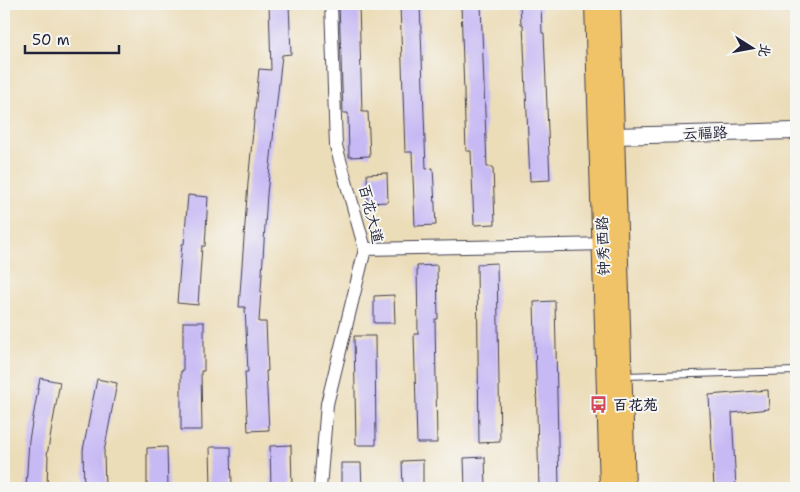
<svg xmlns="http://www.w3.org/2000/svg" width="800" height="492" viewBox="0 0 800 492" font-family="'Shantell Sans','LXGW WenKai TC',sans-serif">
<style>
.building{fill:#c7baf4}
.lines{fill:none;stroke-linecap:round;stroke-linejoin:round}
.service-casing{stroke:#403e4e;stroke-width:8}
.minor-casing{stroke:#403e4e;stroke-width:14}
.tertiary-casing{stroke:#403e4e;stroke-width:18}
.primary-casing{stroke:#403e4e;stroke-width:22}
.service{stroke:#fff;stroke-width:6}
.minor{stroke:#fff;stroke-width:12}
.tertiary{stroke:#fff;stroke-width:16}
.primary{stroke:#f0c369;stroke-width:20}
.labels{text-anchor:middle;dominant-baseline:central;stroke-width:4;stroke-linejoin:round;paint-order:stroke}
.street-label{font-size:15px;fill:#22223b;stroke:#f6f6f2}
.poi-label{font-size:15px;font-weight:bold;fill:#22223b;stroke:#f6f6f2;text-anchor:start}
</style>
<rect width="100%" height="100%" fill="#f6f6f2"/>
<filter id="ink" filterUnits="userSpaceOnUse"><feTurbulence type="fractalNoise" baseFrequency=".02" numOctaves="2"/><feDisplacementMap in="SourceGraphic" scale="10" xChannelSelector="R" yChannelSelector="G"/><feConvolveMatrix kernelMatrix="1 2 1 2 8 2 1 2 1" color-interpolation-filters="sRGB"/></filter>
<filter id="wash" filterUnits="userSpaceOnUse"><feTurbulence type="fractalNoise" baseFrequency=".0096" numOctaves="4" result="noise"/><feDisplacementMap in="SourceGraphic" scale="20" xChannelSelector="R" yChannelSelector="G"/><feGaussianBlur stdDeviation="1.12" result="paint"/><feColorMatrix in="noise" values="0 0 0 0 0 0 0 0 0 0 0 0 0 0 0 0 0 1.4 0 .05"/><feComposite in="paint" operator="in"/></filter>
<g filter="url(#wash)">
<rect width="100%" height="100%" fill="#ecddb9"/>
<g id="blocks">
<g class="building">
<path d="M269,4H289L291,54L282,55L267,194L259,322H266L268,371H266L269,430L248,431L245,372H248L245,307H239L248,183L259,69L271,70Z"/>
<path d="M339,4H359L362,112H368L370,156L349,157L348,113H343Z"/>
<path d="M400,4H420L426,169L433,168L436,225L415,226L412,152H405Z"/>
<path d="M461,4H481L487,167H493L495,224L474,225L471,151H466Z"/>
<path d="M520,4H541L542,33H544L550,180L530,181L523,24H521Z"/>
<path d="M387,173L388,202L368,203L367,174Z"/>
<path d="M188,195L208,197L205,246H202L198,305L177,303L182,244H184Z"/>
<path d="M497,263L500,442L479,443L477,264Z"/>
<path d="M437,265L438,319H435L437,443H417L414,334H418L417,266Z"/>
<path d="M394,295L395,323H374V296Z"/>
<path d="M555,301L559,488H539L534,302Z"/>
<path d="M183,322H204V371H201L202,430H181V371H183Z"/>
<path d="M354,336H375L376,445H356Z"/>
<path d="M40,378L60,382L47,455L48,456L47,488H26L29,440Z"/>
<path d="M97,379L117,383L104,452L105,488H84L83,450Z"/>
<path d="M768,390L769,409L732,413L736,488H714L709,395Z"/>
<path d="M291,445L292,488H271L270,446Z"/>
<path d="M167,447L168,488H147V448Z"/>
<path d="M210,447H231L232,488H211Z"/>
<path d="M485,457L486,488H465L464,458Z"/>
<path d="M423,460V488H403L402,461Z"/>
<path d="M341,463H361L362,488H341Z"/>
</g>
</g>
</g>
<g filter="url(#ink)">
<use href="#blocks" fill-opacity="0" stroke="#403e4e" stroke-width="1"/>
<g class="lines">
<defs>
<path id="service" d="M625,376L796,371"/>
<g id="minor">
<path d="M365,249L608,244"/>
<path d="M320,488L327,404L365,249L336,146L331,4"/>
</g>
<path id="tertiary" d="M614,136L796,131"/>
<g id="primary">
<path d="M595,4L610,488"/>
<path d="M610,4L625,488"/>
</g>
</defs>
<use href="#service" class="service-casing"/>
<use href="#minor" class="minor-casing"/>
<use href="#tertiary" class="tertiary-casing"/>
<use href="#primary" class="primary-casing"/>
<use href="#service" class="service"/>
<use href="#minor" class="minor"/>
<use href="#tertiary" class="tertiary"/>
<use href="#primary" class="primary"/>
</g>
</g>
<defs>
<symbol id="bus-bare" viewBox="-9 -9 18 18"><path d="M-5-6H5V4H4V6H2V4H-2V6H-4V4H-5ZM-3.5-4V0h7V-4ZM-3.5 1.2v1.5H-2V1.2ZM2 1.2v1.5H3.5V1.2Z" fill="#d1495b" stroke="#f6f6f2" stroke-width="2.5" paint-order="stroke"/></symbol>
</defs>
<g fill-rule="evenodd">
<use href="#bus-bare" x="586" y="392" width="25" height="25"/>
</g>
<g class="labels">
<g class="street-label">
<text transform="translate(705 133) rotate(-2)">云福路</text>
<text transform="translate(371 214) rotate(76)">百花大道</text>
<text transform="translate(603 246) rotate(-92)">钟秀西路</text>
</g>
<g class="poi-label">
<text x="613" y="405">百花苑</text>
</g>
</g>
<rect width="800" height="492" fill="none" stroke="#f6f6f2" stroke-width="20"/>
<g transform="translate(752 48) rotate(101)" stroke="#f6f6f2" stroke-width="4" paint-order="stroke">
<path d="M0-4L9 19L0 12L-9 19Z" fill="#22223b"/>
<text y="-8" font-size="14" font-weight="bold" text-anchor="middle" fill="#22223b">北</text>
</g>
<path d="M25 45v8h94v-8" fill="none" stroke="#22223b" stroke-width="2.5"/>
<text x="32" y="45" font-size="15" fill="#22223b" stroke="#f6f6f2" stroke-width="4" paint-order="stroke">50 m</text>
</svg>
